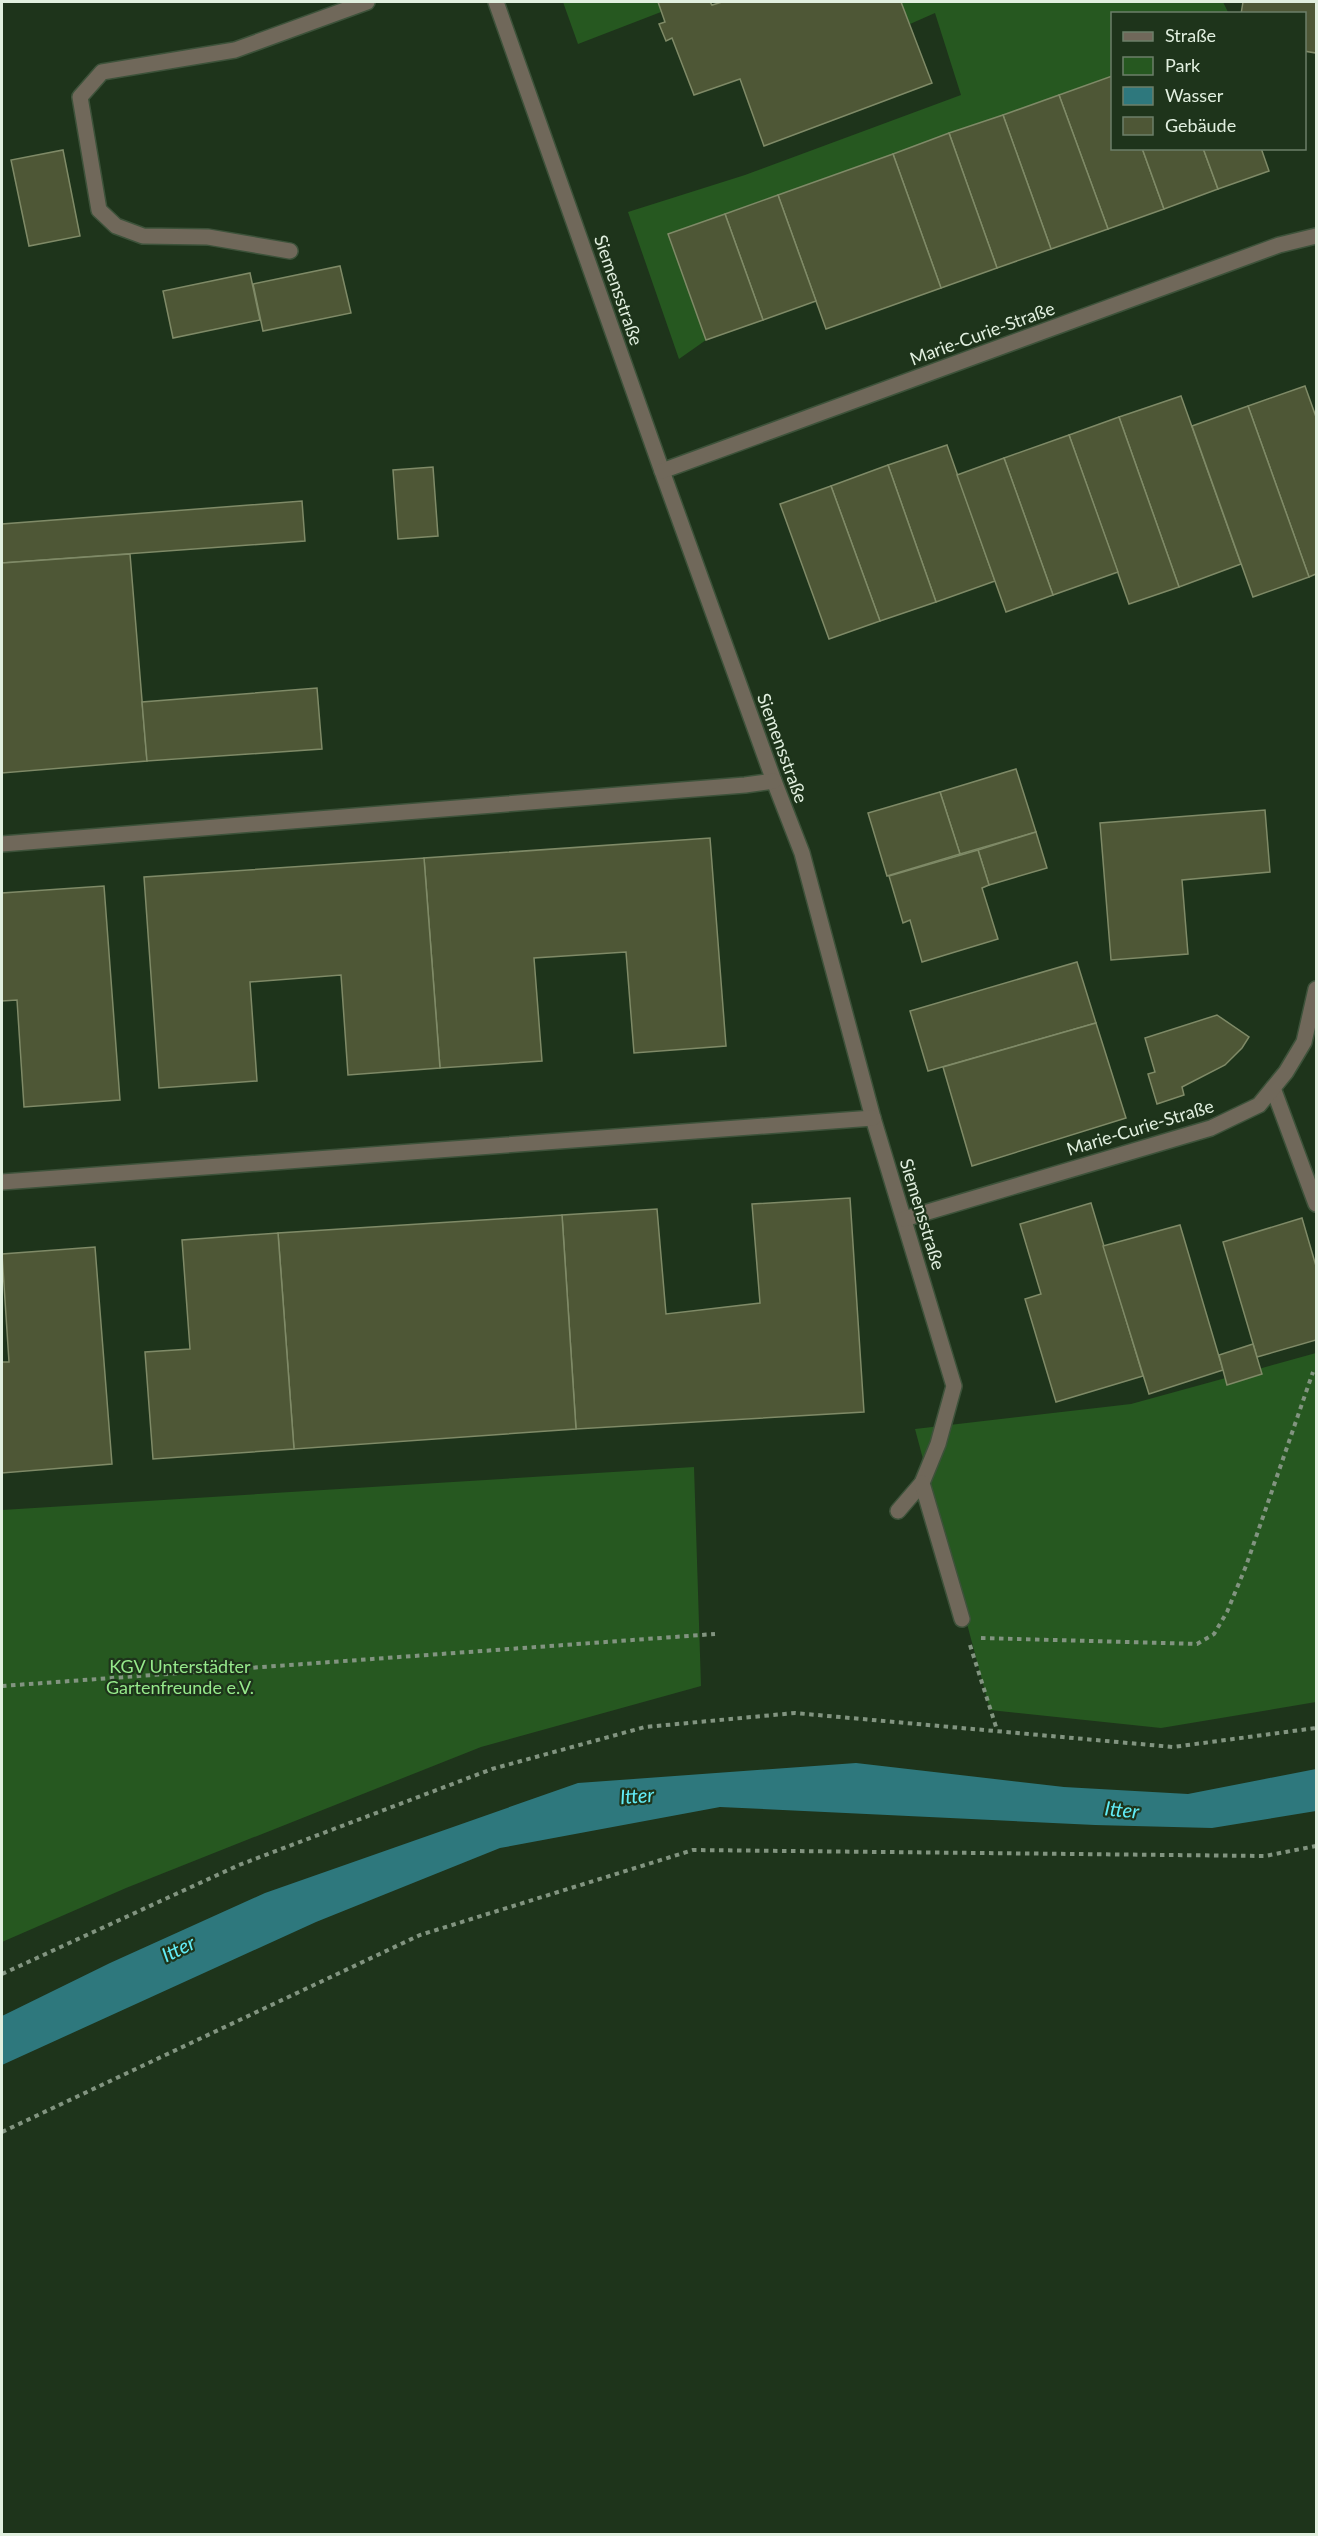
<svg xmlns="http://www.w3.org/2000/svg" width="1318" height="2536" viewBox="0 0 1318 2536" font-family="Lato,sans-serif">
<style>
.green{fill:#265820}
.water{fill:#2e787d}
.building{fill:#4e5736;stroke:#7f8a67;stroke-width:1.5}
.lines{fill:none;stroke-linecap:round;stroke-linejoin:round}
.minor-casing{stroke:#3d523a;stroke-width:18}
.path{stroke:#829480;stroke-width:4;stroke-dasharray:4.5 4.5;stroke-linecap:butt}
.minor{stroke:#70685a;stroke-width:15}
.labels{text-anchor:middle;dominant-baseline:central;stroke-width:4.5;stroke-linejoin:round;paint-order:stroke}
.street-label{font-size:18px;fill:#e1efdf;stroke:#1e341b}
.park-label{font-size:18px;fill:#96e98b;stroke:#1e341b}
.water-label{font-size:20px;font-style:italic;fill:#62edf7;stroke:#1e341b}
</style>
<rect width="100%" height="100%" fill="#1e341b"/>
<g class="green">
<path d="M563,2H658L661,12L578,44Z"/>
<path d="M901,2H1223L1228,12L1112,14V76L668,234L706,340L679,359L628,212L745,175L961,95L935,13L910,24Z"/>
<path d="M1316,1353V1702L1161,1728L990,1710L915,1429L1131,1404Z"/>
<path d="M694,1467L701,1686L481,1747L126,1888L2,1942V1510Z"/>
</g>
<path class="water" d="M856,1763L1064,1787L1188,1794L1316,1769V1811L1212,1828L1095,1825L720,1807L500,1848L316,1922L2,2065V2016L110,1963L265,1893L578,1783Z"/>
<g class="building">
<path d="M658,2H710L712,5L722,2H901L932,83L764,146L740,79L694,95L672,38L666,41L659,24L665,22Z"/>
<path d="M1243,2H1316V53L1304,51V14H1241Z"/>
<path d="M1112,76V148H1142L1164,209L1108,229L1059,95Z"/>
<path d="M1059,95L1108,229L1051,249L1003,115Z"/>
<path d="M1003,115L1051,249L997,268L949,133Z"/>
<path d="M949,133L997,268L941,288L893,154Z"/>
<path d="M1142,148H1203L1218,189L1164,209Z"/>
<path d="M1203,148H1261L1269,171L1218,189Z"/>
<path d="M63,150L80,236L29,246L11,160Z"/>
<path d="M893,154L941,288L826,329L778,195Z"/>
<path d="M778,195L816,301L763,320L725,214Z"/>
<path d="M725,214L763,320L706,340L668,234Z"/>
<path d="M340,266L351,313L263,331L253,284Z"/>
<path d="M250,273L260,320L173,338L163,291Z"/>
<path d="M1305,386L1316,417V574L1309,577L1248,406Z"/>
<path d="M1181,396L1241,564L1179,587L1119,417Z"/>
<path d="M1248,406L1309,577L1253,597L1192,426Z"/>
<path d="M1119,417L1179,587L1129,604L1069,435Z"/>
<path d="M1069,435L1118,572L1053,595L1004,458Z"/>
<path d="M947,445L995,581L936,602L888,465Z"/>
<path d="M1004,458L1053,595L1006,612L957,475Z"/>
<path d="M888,465L936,602L880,621L831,486Z"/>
<path d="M433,467L438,536L398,539L393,470Z"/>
<path d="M831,486L880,621L829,639L780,504Z"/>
<path d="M302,501L305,541L2,563V524Z"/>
<path d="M130,554L147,761L2,773V563Z"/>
<path d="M317,688L322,749L147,761L142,702Z"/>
<path d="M1016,769L1036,832L960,854L940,792Z"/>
<path d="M940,792L960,854L887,876L868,813Z"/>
<path d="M1265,810L1270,872L1182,880L1188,954L1111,960L1100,823Z"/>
<path d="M1036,832L1047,868L989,885L978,850Z"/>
<path d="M710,838L726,1046L634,1053L626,952L534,958L542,1061L440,1068L424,858Z"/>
<path d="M978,850L989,885L982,888L998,939L922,962L910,920L903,923L889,876Z"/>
<path d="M424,858L440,1068L348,1075L341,975L250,982L257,1081L159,1088L144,877Z"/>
<path d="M104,886L120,1100L24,1107L17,1000L2,1001V893Z"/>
<path d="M1077,962L1096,1023L928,1071L910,1011Z"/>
<path d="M1217,1015L1249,1037L1242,1048L1225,1065L1182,1087L1184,1095L1157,1104L1148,1074L1155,1072L1145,1038Z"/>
<path d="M1096,1023L1126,1118L972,1166L943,1067Z"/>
<path d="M850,1198L864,1412L576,1429L562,1215L657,1209L666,1314L760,1303L752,1204Z"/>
<path d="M1091,1203L1143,1376L1056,1402L1025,1299L1041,1294L1020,1224Z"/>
<path d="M562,1215L576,1429L294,1449L278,1233Z"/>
<path d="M1302,1218L1316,1266V1340L1257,1357L1223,1242Z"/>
<path d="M1180,1225L1223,1370L1149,1394L1103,1246Z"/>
<path d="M278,1233L294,1449L153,1459L145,1352L190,1349L182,1240Z"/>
<path d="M95,1247L112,1464L2,1473V1362H9L2,1254Z"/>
<path d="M1253,1344L1262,1374L1227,1385L1219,1355Z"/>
</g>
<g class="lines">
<defs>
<g id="minor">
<path d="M496,2L662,471L774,781L802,853L873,1118L954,1386L938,1444L922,1483L898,1511"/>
<path d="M290,251L208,237L143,236L116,226L99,210L80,97L102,72L235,50L367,2"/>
<path d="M662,471L1279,245L1316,236"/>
<path d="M2,844L745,785L774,781"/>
<path d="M1273,1088L1316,1204"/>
<path d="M2,1182L873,1118"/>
<path d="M904,1219L1211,1128L1259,1105L1286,1072L1304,1042L1316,989"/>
<path d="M922,1483L962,1619"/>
</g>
</defs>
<use href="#minor" class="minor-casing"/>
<g class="path">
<path d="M981,1638L1197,1644L1214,1634L1227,1612L1246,1566L1313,1372"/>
<path d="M970,1645L997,1730"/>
<path d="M2,1686L715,1634"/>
<path d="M2,1974L239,1865L492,1769L645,1727L795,1713L1173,1747L1316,1728"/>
<path d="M2,2132L420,1935L693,1850L1265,1856L1316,1846"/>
</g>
<use href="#minor" class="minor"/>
</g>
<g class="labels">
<g class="street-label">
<text transform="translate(619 290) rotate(71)">Siemensstraße</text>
<text transform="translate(982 333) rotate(-20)">Marie-Curie-Straße</text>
<text transform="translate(783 748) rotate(70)">Siemensstraße</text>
<text transform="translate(1140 1127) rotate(-17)">Marie-Curie-Straße</text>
<text transform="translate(923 1214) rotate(73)">Siemensstraße</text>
</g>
<g class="park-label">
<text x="180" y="1666">KGV Unterstädter<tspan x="180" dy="21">Gartenfreunde e.V.</tspan></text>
</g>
<g class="water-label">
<text transform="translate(637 1795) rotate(-4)">Itter</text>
<text transform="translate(1122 1809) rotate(6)">Itter</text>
<text transform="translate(178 1948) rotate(-26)">Itter</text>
</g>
</g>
<rect width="1318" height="2536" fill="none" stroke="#e1efdf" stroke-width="6"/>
<rect x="1111" y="12" width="195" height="138" fill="#1e341b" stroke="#6c7f69" stroke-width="1.5"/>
<rect x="1123" y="32" width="30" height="9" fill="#70685a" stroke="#6c7f69" stroke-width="1.5"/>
<text x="1165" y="42" font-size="18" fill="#e1efdf">Straße</text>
<rect x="1123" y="57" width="30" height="18" fill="#265820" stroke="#6c7f69" stroke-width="1.5"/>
<text x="1165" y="72" font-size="18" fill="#e1efdf">Park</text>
<rect x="1123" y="87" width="30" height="18" fill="#2e787d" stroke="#6c7f69" stroke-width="1.5"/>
<text x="1165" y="102" font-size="18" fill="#e1efdf">Wasser</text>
<rect x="1123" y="117" width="30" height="18" fill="#4e5736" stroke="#6c7f69" stroke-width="1.5"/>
<text x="1165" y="132" font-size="18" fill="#e1efdf">Gebäude</text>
</svg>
